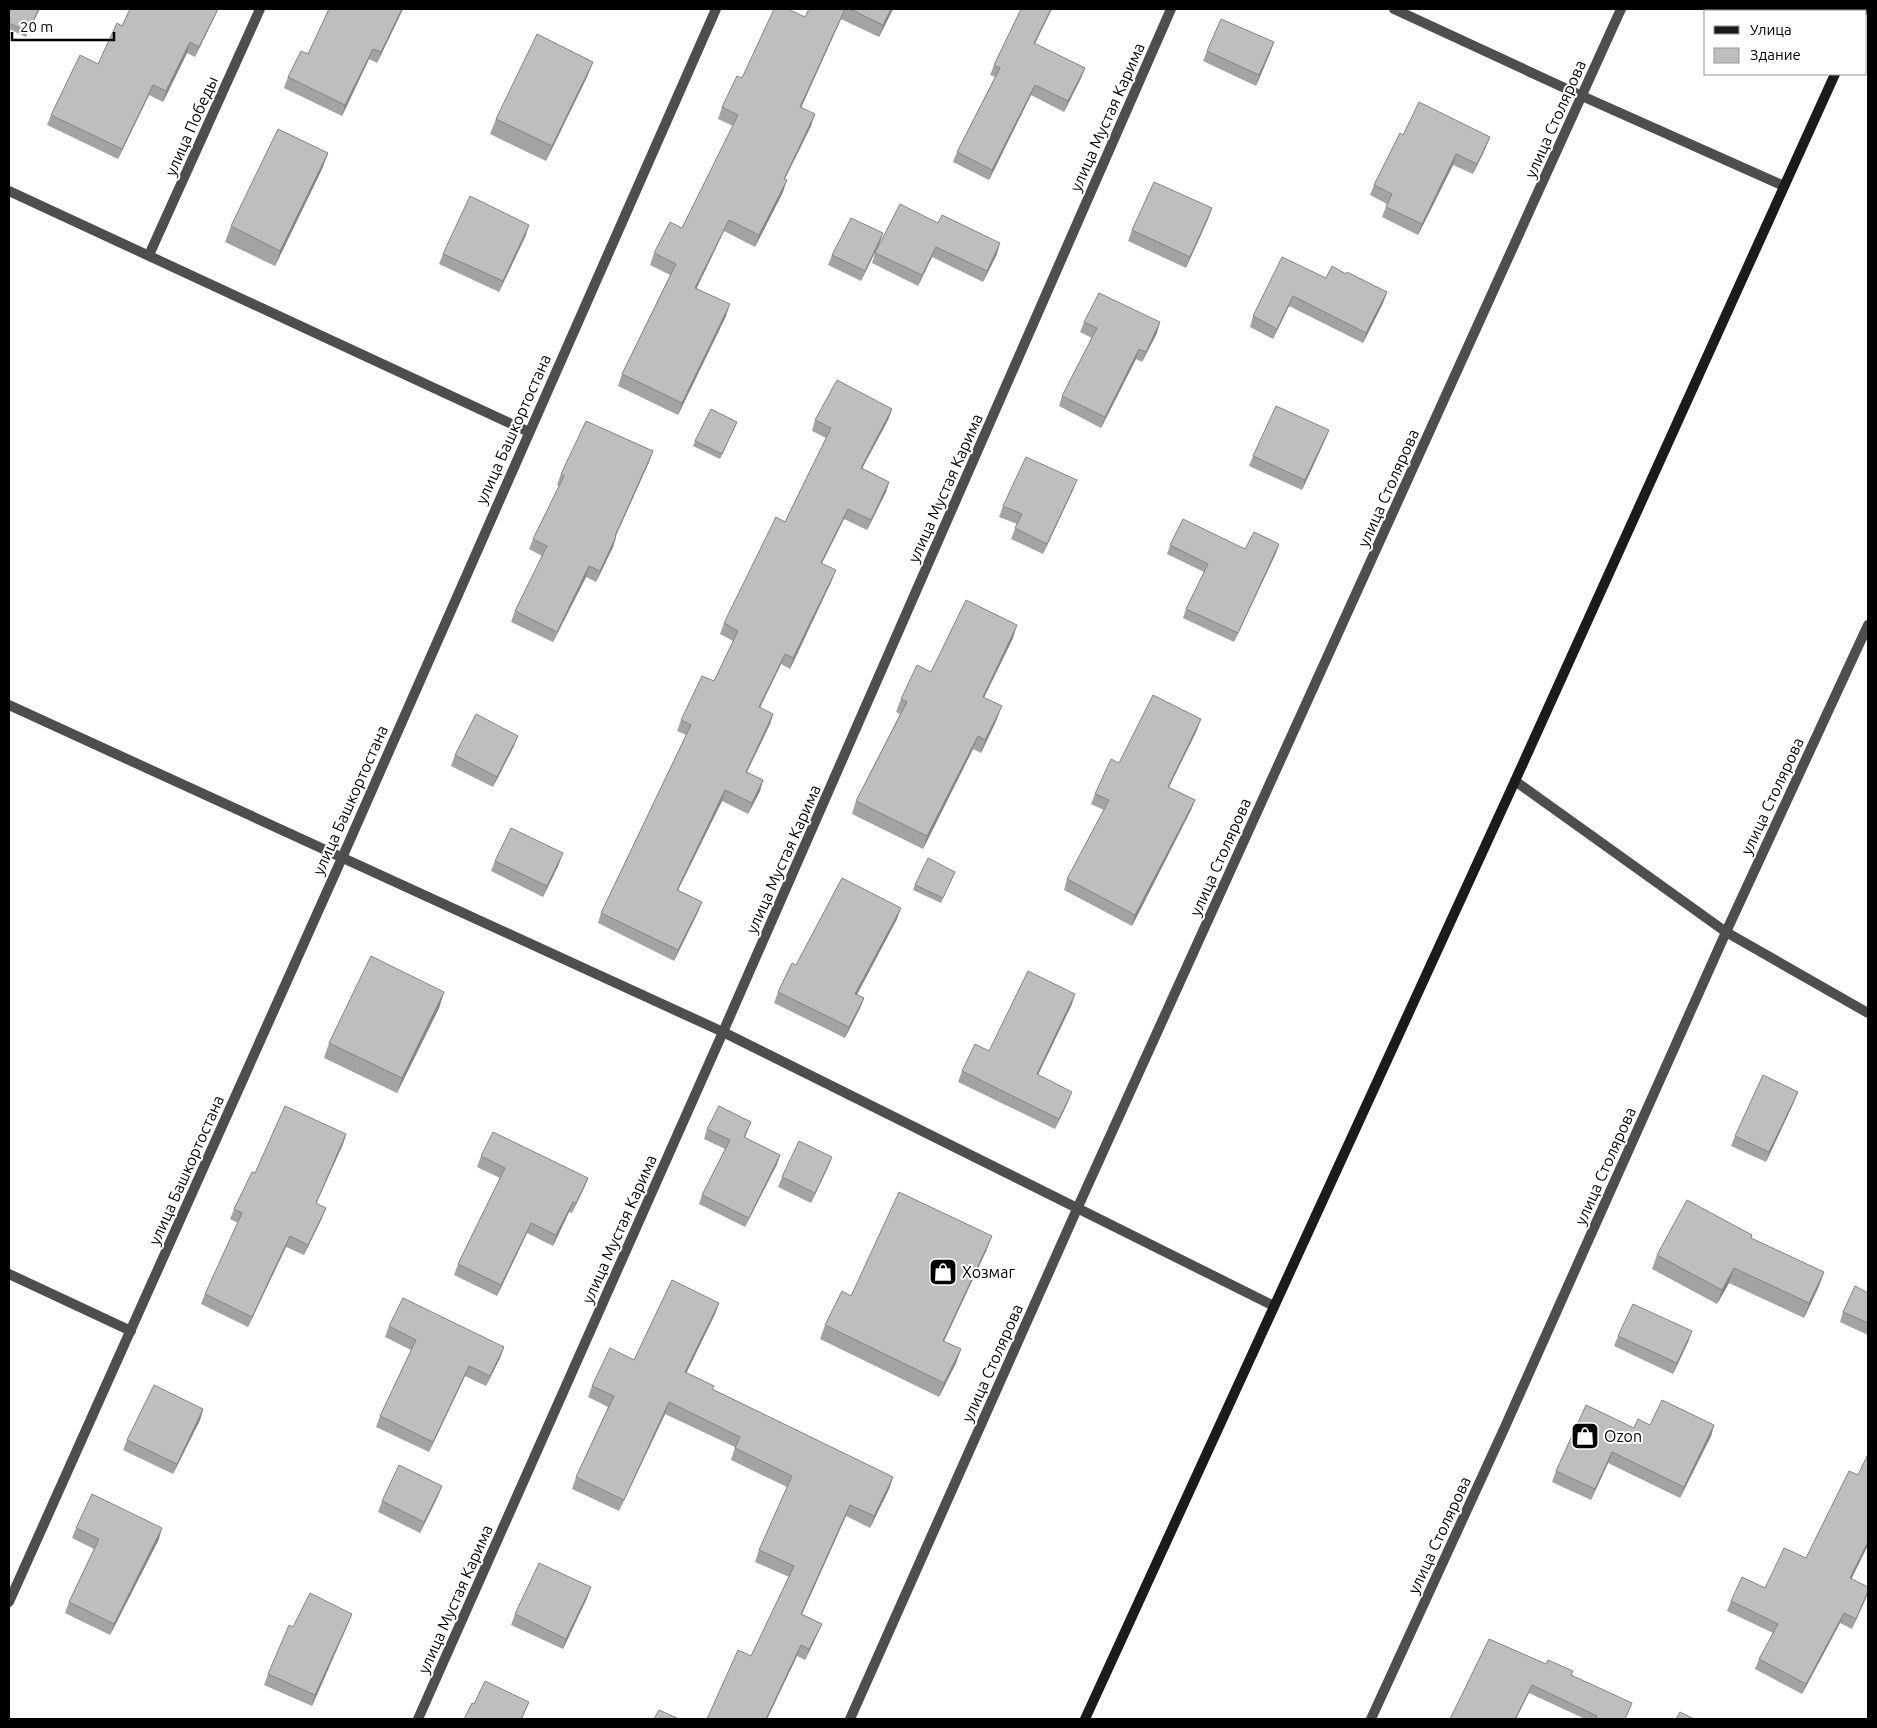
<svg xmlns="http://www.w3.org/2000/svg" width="1877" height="1728" viewBox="0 0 1877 1728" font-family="Ubuntu,sans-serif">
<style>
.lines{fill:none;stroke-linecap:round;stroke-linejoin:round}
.street{stroke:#4e4e4e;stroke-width:10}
.secondary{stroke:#1b1b1b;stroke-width:10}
.wall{fill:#a3a3a3}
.shaded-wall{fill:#858585}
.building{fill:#bebebe;stroke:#858585}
.labels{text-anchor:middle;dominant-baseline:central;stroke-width:4;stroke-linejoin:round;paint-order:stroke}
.street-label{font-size:16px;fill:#000;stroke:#fff}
.poi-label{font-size:16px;fill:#000;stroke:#fff;text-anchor:start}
</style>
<rect width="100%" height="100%" fill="#fff"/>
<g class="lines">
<g class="street">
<path d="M1394,9L1582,96L1784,186"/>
<path d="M9,191L529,432"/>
<path d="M149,255L260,9"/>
<path d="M9,705L723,1032L1274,1306"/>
<path d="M1515,781L1726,932L1868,1013"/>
<path d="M9,1274L131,1331"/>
<path d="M9,1602L342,858L716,9"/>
<path d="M418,1719L723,1032L1171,9"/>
<path d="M850,1719L1077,1209L1621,9"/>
<path d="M1371,1719L1504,1429L1726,932L1868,625"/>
</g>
<g class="secondary">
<path d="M1863,11L1864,9"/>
<path d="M1085,1719L1515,781L1835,74"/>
</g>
</g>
<g class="wall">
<path d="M9,9H40L26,37L9,29Z"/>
<path d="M130,9H218L195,57L187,53L163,102L149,95L118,159L47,125L51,115L98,64L122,26Z"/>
<path d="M329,9H403L377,63L369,59L342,116L284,88L288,77L308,54Z"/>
<path d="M809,9H893L879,37L841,19L801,107L811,126L785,179L783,192L755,247L724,231L697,288L726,316L678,415L618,386L622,374L670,275L650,265L654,253L682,228L733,126L718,119L722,107L742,78L805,17Z"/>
<path d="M1035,44L1085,68L1081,78L1064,112L1031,95L989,180L953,162L957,152L995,77L990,75L994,65Z"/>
<path d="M1207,51L1270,53L1256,86L1203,61Z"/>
<path d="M593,62L587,77L546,161L490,134L496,119Z"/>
<path d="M1403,135L1486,147L1473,174L1453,165L1418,235L1382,217L1387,204L1370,195L1374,185Z"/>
<path d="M328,153L322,169L275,266L225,242L231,226Z"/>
<path d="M1212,208L1208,219L1186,268L1128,241L1132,230Z"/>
<path d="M938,223L997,254L983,282L932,257L918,286L872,263L875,253Z"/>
<path d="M883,233L879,244L861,281L828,265L832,255Z"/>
<path d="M526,235L499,292L439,264L443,254Z"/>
<path d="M1346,274L1387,292L1383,303L1363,343L1289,306L1273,339L1250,327L1253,316L1326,278Z"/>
<path d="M1084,322L1157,333L1142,362L1136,359L1101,428L1059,406L1062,396L1092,338L1080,332Z"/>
<path d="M892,409L888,420L862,468L889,482L886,492L867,530L844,519L822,563L832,580L790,669L781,664L760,708L773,714L770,724L747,772L763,780L760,791L748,814L722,801L678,890L702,902L698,912L674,961L598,923L601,913L686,735L677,731L681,720L714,681L733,641L720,634L724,623L785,522L826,438L812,431L815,420Z"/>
<path d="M737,422L720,459L693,446L695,441Z"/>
<path d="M1329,430L1325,440L1302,490L1249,466L1253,456Z"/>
<path d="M653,451L649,462L615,537L613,547L596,582L586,577L553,642L511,622L515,611L542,556L529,549L533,539L559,486L557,485L561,474Z"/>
<path d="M1073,490L1043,554L1011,539L1017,524L999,517L1003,506Z"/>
<path d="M1279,544L1276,553L1234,642L1183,618L1186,609L1204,572L1167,554L1170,545L1245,549Z"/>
<path d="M1013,638L984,697L997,719L981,753L973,749L923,849L852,814L856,801L900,714L896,712L901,699L931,672Z"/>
<path d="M1197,730L1169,787L1195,800L1191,810L1132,926L1064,890L1067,879L1104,810L1091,804L1095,794L1119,763Z"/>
<path d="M514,746L493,787L451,766L455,755Z"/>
<path d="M495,861L559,864L543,897L491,871Z"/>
<path d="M955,872L941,903L913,890L915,885Z"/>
<path d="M897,919L857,994L864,998L860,1008L845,1038L774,1003L778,992L796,965Z"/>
<path d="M444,992L439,1008L397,1093L324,1058L329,1043Z"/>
<path d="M1072,1004L1038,1075L1068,1102L1055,1129L958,1082L962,1071L989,1051Z"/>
<path d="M1794,1102L1766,1162L1731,1146L1735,1136Z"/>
<path d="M751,1122L745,1138L780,1155L777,1164L745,1227L699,1204L702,1195L725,1149L704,1139L707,1129Z"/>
<path d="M346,1134L343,1144L316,1203L322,1218L304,1255L286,1247L248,1327L201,1304L205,1294L238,1223L230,1219L234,1209L255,1173Z"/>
<path d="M481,1156L588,1178L584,1188L572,1213L569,1212L553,1246L527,1233L497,1296L454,1275L458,1264L500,1178L477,1167Z"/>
<path d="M832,1157L828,1167L811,1203L778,1187L782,1177Z"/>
<path d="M987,1249L944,1341L961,1349L956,1363L939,1397L820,1339L825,1325L851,1296Z"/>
<path d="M1657,1255L1824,1272L1819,1286L1804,1318L1729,1283L1717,1304L1652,1269Z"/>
<path d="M1868,1293V1335L1840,1322L1843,1312Z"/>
<path d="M719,1303L715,1314L686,1373L713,1390L893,1477L889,1489L870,1528L846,1516L802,1614L822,1624L817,1635L805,1660L797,1656L767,1719H707L751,1656L789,1577L755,1562L759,1550L787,1487L731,1460L735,1447L665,1414L619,1511L572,1489L576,1477L608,1407L588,1397L592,1386L634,1360Z"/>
<path d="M389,1326L504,1347L500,1358L486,1386L465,1376L429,1452L376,1427L380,1416L411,1350L385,1337Z"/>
<path d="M1692,1331L1688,1342L1673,1374L1614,1346L1618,1336Z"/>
<path d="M203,1409L200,1420L173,1474L123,1450L127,1440Z"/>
<path d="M1650,1425H1714L1711,1436L1680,1498L1608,1463L1591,1500L1552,1482L1556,1471L1634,1428Z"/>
<path d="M1868,1454V1545L1851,1579L1866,1598L1852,1629L1840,1623L1802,1694L1755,1669L1759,1659L1773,1633L1727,1611L1731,1601L1765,1588L1806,1558L1858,1475Z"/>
<path d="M442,1486L438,1496L420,1533L378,1512L382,1501Z"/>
<path d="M76,1528L159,1539L110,1635L65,1613L69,1602L94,1549L72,1538Z"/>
<path d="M587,1598L563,1649L511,1625L515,1614Z"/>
<path d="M352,1614L348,1624L312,1706L264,1685L268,1674L293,1627Z"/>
<path d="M1489,1639L1572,1676L1629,1711L1625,1719H1585L1529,1693Z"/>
</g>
<g class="shaded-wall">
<path d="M218,9L216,14L195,57L199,47Z"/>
<path d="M402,9H403L377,63L381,52Z"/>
<path d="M845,9L841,19L796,119L800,107Z"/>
<path d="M891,9H893L879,37L883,25Z"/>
<path d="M1051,9H1052L1030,54L1034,43Z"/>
<path d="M190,42L187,53L163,102L166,91Z"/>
<path d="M1274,42L1270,53L1256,86L1259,75Z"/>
<path d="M373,49L369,59L342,116L345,105Z"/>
<path d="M593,62L587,77L546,161L552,146Z"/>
<path d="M1085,68L1081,78L1064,112L1068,101Z"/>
<path d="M153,85L149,95L118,159L122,149Z"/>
<path d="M1035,85L1031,95L989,180L992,170Z"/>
<path d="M815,114L811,126L779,190L784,179Z"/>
<path d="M1490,137L1486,147L1473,174L1477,164Z"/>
<path d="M328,153L322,169L275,266L280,251Z"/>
<path d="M1456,154L1453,165L1418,235L1422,224Z"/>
<path d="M787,180L783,192L755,247L759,235Z"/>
<path d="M1212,208L1208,219L1186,268L1190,257Z"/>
<path d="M729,220L724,231L691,299L695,288Z"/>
<path d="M529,225L526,235L499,292L503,281Z"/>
<path d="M883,233L879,244L861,281L865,271Z"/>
<path d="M1000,243L997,254L983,282L987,271Z"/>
<path d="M936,247L932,257L918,286L922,275Z"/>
<path d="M1387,292L1383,303L1363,343L1366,333Z"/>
<path d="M1293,296L1289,306L1273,339L1277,329Z"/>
<path d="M730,304L726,316L678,415L682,403Z"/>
<path d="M1160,322L1157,333L1142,362L1146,352Z"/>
<path d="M1139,349L1136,359L1101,428L1105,417Z"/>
<path d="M892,409L888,420L857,478L861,468Z"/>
<path d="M737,422L735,427L720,459L722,454Z"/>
<path d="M1329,430L1325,440L1302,490L1305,480Z"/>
<path d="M653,451L649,462L611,547L615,536Z"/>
<path d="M1077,480L1073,490L1043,554L1047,544Z"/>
<path d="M889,482L886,492L867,530L871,520Z"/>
<path d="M848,509L844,519L817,573L821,563Z"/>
<path d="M616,537L613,547L596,582L600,571Z"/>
<path d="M1279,544L1276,553L1234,642L1238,633Z"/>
<path d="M589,566L586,577L553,642L557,632Z"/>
<path d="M836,570L832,580L790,669L793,658Z"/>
<path d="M1017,625L1013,638L978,710L983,697Z"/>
<path d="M785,654L781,664L755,717L759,707Z"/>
<path d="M1002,706L997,719L981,753L985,740Z"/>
<path d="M773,714L770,724L742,782L746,772Z"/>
<path d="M1201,719L1197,730L1164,797L1168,787Z"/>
<path d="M518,736L514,746L493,787L497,777Z"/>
<path d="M978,736L973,749L923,849L927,836Z"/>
<path d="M763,780L760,791L748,814L752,803Z"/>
<path d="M725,790L722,801L673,900L677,890Z"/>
<path d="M1195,800L1191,810L1132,926L1135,915Z"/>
<path d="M563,853L559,864L543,897L547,886Z"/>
<path d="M702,902L698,912L674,961L678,950Z"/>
<path d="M901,908L897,919L852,1004L855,994Z"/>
<path d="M444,992L439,1008L397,1093L402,1078Z"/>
<path d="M1075,994L1072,1004L1033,1085L1037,1074Z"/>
<path d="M864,998L860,1008L845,1038L849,1027Z"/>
<path d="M1072,1092L1068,1102L1055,1129L1059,1119Z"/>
<path d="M1798,1092L1794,1102L1766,1162L1769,1152Z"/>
<path d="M346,1134L343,1144L312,1213L316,1203Z"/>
<path d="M780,1155L777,1164L745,1227L749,1218Z"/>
<path d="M832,1157L828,1167L811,1203L815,1193Z"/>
<path d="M588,1178L584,1188L572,1213L576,1203Z"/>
<path d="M573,1202L569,1212L553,1246L556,1235Z"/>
<path d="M326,1208L322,1218L304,1255L308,1245Z"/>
<path d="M531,1223L527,1233L497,1296L501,1285Z"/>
<path d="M290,1236L286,1247L248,1327L252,1317Z"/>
<path d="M992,1236L987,1249L938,1354L943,1341Z"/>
<path d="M1734,1268L1729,1283L1717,1304L1722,1290Z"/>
<path d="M1824,1272L1819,1286L1804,1318L1809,1303Z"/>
<path d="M719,1303L715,1314L681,1384L685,1372Z"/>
<path d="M1692,1331L1688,1342L1673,1374L1677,1363Z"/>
<path d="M504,1347L500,1358L486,1386L490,1376Z"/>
<path d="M961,1349L956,1363L939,1397L944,1383Z"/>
<path d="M469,1366L465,1376L429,1452L433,1442Z"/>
<path d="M669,1402L665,1414L619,1511L624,1500Z"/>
<path d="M203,1409L200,1420L173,1474L177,1464Z"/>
<path d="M1714,1425L1711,1436L1680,1498L1684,1487Z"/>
<path d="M1612,1452L1608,1463L1591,1500L1595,1489Z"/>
<path d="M893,1477L889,1489L870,1528L874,1516Z"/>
<path d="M442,1486L438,1496L420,1533L424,1522Z"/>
<path d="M850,1505L846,1516L797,1625L801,1614Z"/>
<path d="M162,1528L159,1539L110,1635L114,1624Z"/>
<path d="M1868,1542V1545L1847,1588L1850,1578Z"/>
<path d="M591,1587L587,1598L563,1649L566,1639Z"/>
<path d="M1868,1591L1866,1598L1852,1629L1856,1619Z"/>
<path d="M1844,1613L1840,1623L1802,1694L1806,1684Z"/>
<path d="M352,1614L348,1624L312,1706L315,1695Z"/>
<path d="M822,1624L817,1635L805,1660L809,1649Z"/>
<path d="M801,1645L797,1656L767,1719H766Z"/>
<path d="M1532,1685L1529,1693L1516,1719H1515Z"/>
<path d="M529,1702L522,1719H521Z"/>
</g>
<g class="building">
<path d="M9,9H39L28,32L9,23Z"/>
<path d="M130,9H218L199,47L190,42L166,91L153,85L122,149L51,115L80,55L98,64L117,23L122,26Z"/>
<path d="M329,9H402L381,52L373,49L345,105L288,77L301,51L308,54Z"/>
<path d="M774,9H788L805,17L809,9H845L800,107L815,114L784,179L787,180L759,235L729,220L695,288L730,304L682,403L622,374L676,264L654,253L670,222L682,228L738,115L722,107L737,76L742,78Z"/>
<path d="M850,9H891L883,25Z"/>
<path d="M1021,9H1051L1034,43L1085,68L1068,101L1035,85L992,170L957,152L1000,68L994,65Z"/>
<path d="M1221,19L1274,42L1259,75L1207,51Z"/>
<path d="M537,34L593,62L552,146L496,119Z"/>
<path d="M1419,102L1490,137L1477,164L1456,154L1422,224L1386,207L1392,194L1374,185L1400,133L1403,135Z"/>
<path d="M278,129L328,153L280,251L231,226Z"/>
<path d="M1154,182L1212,208L1190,257L1132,230Z"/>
<path d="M470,196L529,225L503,281L443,254Z"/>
<path d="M900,204L938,223L942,215L1000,243L987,271L936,247L922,275L875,253Z"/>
<path d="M851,218L883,233L865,271L832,255Z"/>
<path d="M1282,257L1326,278L1332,266L1346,274L1347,272L1387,292L1366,333L1293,296L1277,329L1253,316Z"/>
<path d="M1099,293L1160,322L1146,352L1139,349L1105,417L1062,396L1097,328L1084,322Z"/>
<path d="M837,380L892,409L861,468L889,482L871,520L848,509L821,563L836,570L793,658L785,654L759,707L773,714L746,772L763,780L752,803L725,790L677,890L702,902L678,950L601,913L691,725L681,720L702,676L714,681L738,631L724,623L776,517L785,522L831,428L815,420Z"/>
<path d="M1276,406L1329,430L1305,480L1253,456Z"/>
<path d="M711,409L737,422L722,454L695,441Z"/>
<path d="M586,421L653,451L615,536L616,537L600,571L589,566L557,632L515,611L547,546L533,539L564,476L561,474Z"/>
<path d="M1026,457L1077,480L1047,544L1015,528L1022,514L1003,506Z"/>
<path d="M1183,519L1245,549L1254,532L1279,544L1238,633L1186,609L1208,564L1170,545Z"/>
<path d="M966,600L1017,625L983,697L1002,706L985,740L978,736L927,836L856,801L907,702L901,699L917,665L931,672Z"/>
<path d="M1153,695L1201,719L1168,787L1195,800L1135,915L1067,879L1109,800L1095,794L1111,759L1119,763Z"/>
<path d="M476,714L518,736L497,777L455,755Z"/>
<path d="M511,828L563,853L547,886L495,861Z"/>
<path d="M928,858L955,872L943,898L915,885Z"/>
<path d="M842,878L901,908L855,994L864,998L849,1027L778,992L792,963L796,965Z"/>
<path d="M371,956L444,992L402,1078L329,1043Z"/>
<path d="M1028,971L1075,994L1037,1074L1072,1092L1059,1119L962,1071L975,1044L989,1051Z"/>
<path d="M1763,1075L1798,1092L1769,1152L1735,1136Z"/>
<path d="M285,1106L346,1134L316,1203L326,1208L308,1245L290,1236L252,1317L205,1294L242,1213L234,1209L252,1172L255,1173Z"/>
<path d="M719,1106L751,1122L744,1137L780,1155L749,1218L702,1195L730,1140L707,1129Z"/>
<path d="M493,1132L588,1178L576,1203L573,1202L556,1235L531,1223L501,1285L458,1264L505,1168L481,1156Z"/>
<path d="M799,1141L832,1157L815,1193L782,1177Z"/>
<path d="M899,1192L992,1236L943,1341L961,1349L944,1383L825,1325L842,1291L851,1296Z"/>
<path d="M1687,1200L1752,1235L1751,1238L1824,1272L1809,1303L1734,1268L1722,1290L1657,1255Z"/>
<path d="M672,1280L719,1303L685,1372L714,1386L712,1389L893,1477L874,1516L850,1505L801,1614L822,1624L809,1649L801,1645L766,1719H707L738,1650L751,1656L794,1566L759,1550L792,1476L735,1448L740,1437L669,1402L624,1500L576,1477L614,1396L592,1386L610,1348L634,1360Z"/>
<path d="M1855,1286L1868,1293V1323L1843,1312Z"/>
<path d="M403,1298L504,1347L490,1376L469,1366L433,1442L380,1416L416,1340L389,1326Z"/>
<path d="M1633,1304L1692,1331L1677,1363L1618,1336Z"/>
<path d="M154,1385L203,1409L177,1464L127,1440Z"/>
<path d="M1662,1400L1714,1425L1684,1487L1612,1452L1595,1489L1556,1471L1586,1405L1634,1428L1638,1419L1650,1425Z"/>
<path d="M1868,1454V1542L1850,1578L1868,1587V1591L1856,1619L1844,1613L1806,1684L1759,1659L1778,1624L1731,1601L1742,1577L1765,1588L1784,1548L1806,1558L1849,1471L1858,1475Z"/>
<path d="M399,1465L442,1486L424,1522L382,1501Z"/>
<path d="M92,1494L162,1528L114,1624L69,1602L99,1539L76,1528Z"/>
<path d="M539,1563L591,1587L566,1639L515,1614Z"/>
<path d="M310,1593L352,1614L315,1695L268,1674L289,1625L293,1627Z"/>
<path d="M1489,1639L1546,1664L1548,1660L1573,1671L1571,1675L1632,1703L1625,1719H1596L1597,1716L1532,1685L1515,1719H1450Z"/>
<path d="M485,1681L529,1702L521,1719H464L472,1703L474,1704Z"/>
<path d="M659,1710L679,1719H654Z"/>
<path d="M1680,1712L1694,1719H1676Z"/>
</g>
<defs>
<symbol id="shop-square" viewBox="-11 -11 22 22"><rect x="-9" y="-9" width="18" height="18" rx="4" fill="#000" stroke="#fff"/><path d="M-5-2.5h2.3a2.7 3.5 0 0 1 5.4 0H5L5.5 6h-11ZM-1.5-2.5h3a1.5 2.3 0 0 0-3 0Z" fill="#fff"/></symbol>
</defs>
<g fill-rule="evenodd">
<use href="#shop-square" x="927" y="1256" width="32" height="32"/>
<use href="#shop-square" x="1569" y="1420" width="32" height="32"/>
</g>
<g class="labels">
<g class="street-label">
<text transform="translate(1107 117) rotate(-66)">улица Мустая Карима</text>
<text transform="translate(1555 119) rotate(-66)">улица Столярова</text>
<text transform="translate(191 126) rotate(-66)">улица Победы</text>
<text transform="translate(513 429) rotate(-66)">улица Башкортостана</text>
<text transform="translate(945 488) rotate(-66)">улица Мустая Карима</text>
<text transform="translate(1388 488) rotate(-66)">улица Столярова</text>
<text transform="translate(1772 796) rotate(-65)">улица Столярова</text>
<text transform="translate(350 800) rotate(-66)">улица Башкортостана</text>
<text transform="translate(1220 857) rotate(-66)">улица Столярова</text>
<text transform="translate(783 859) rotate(-66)">улица Мустая Карима</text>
<text transform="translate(1605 1166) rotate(-66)">улица Столярова</text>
<text transform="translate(186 1170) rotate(-66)">улица Башкортостана</text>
<text transform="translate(619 1229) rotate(-66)">улица Мустая Карима</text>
<text transform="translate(992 1363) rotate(-66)">улица Столярова</text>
<text transform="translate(1439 1535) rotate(-65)">улица Столярова</text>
<text transform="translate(455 1599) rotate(-66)">улица Мустая Карима</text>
</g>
<g class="poi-label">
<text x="962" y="1272">Хозмаг</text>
<text x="1604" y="1436">Ozon</text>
</g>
</g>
<rect width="1877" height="1728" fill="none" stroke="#000000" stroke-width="20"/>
<rect x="1704" y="10" width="162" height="65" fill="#ffffff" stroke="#999999"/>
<rect x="1714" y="26" width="25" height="8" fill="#1b1b1b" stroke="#999999"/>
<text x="1750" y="35" font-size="15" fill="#000000">Улица</text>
<rect x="1714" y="48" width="25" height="15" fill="#bebebe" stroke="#999999"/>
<text x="1750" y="60" font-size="15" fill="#000000">Здание</text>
<path d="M12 32v8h102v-8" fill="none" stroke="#000000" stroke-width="2.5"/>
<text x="20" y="32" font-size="15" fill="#000000" stroke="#ffffff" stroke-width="4" paint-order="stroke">20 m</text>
</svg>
